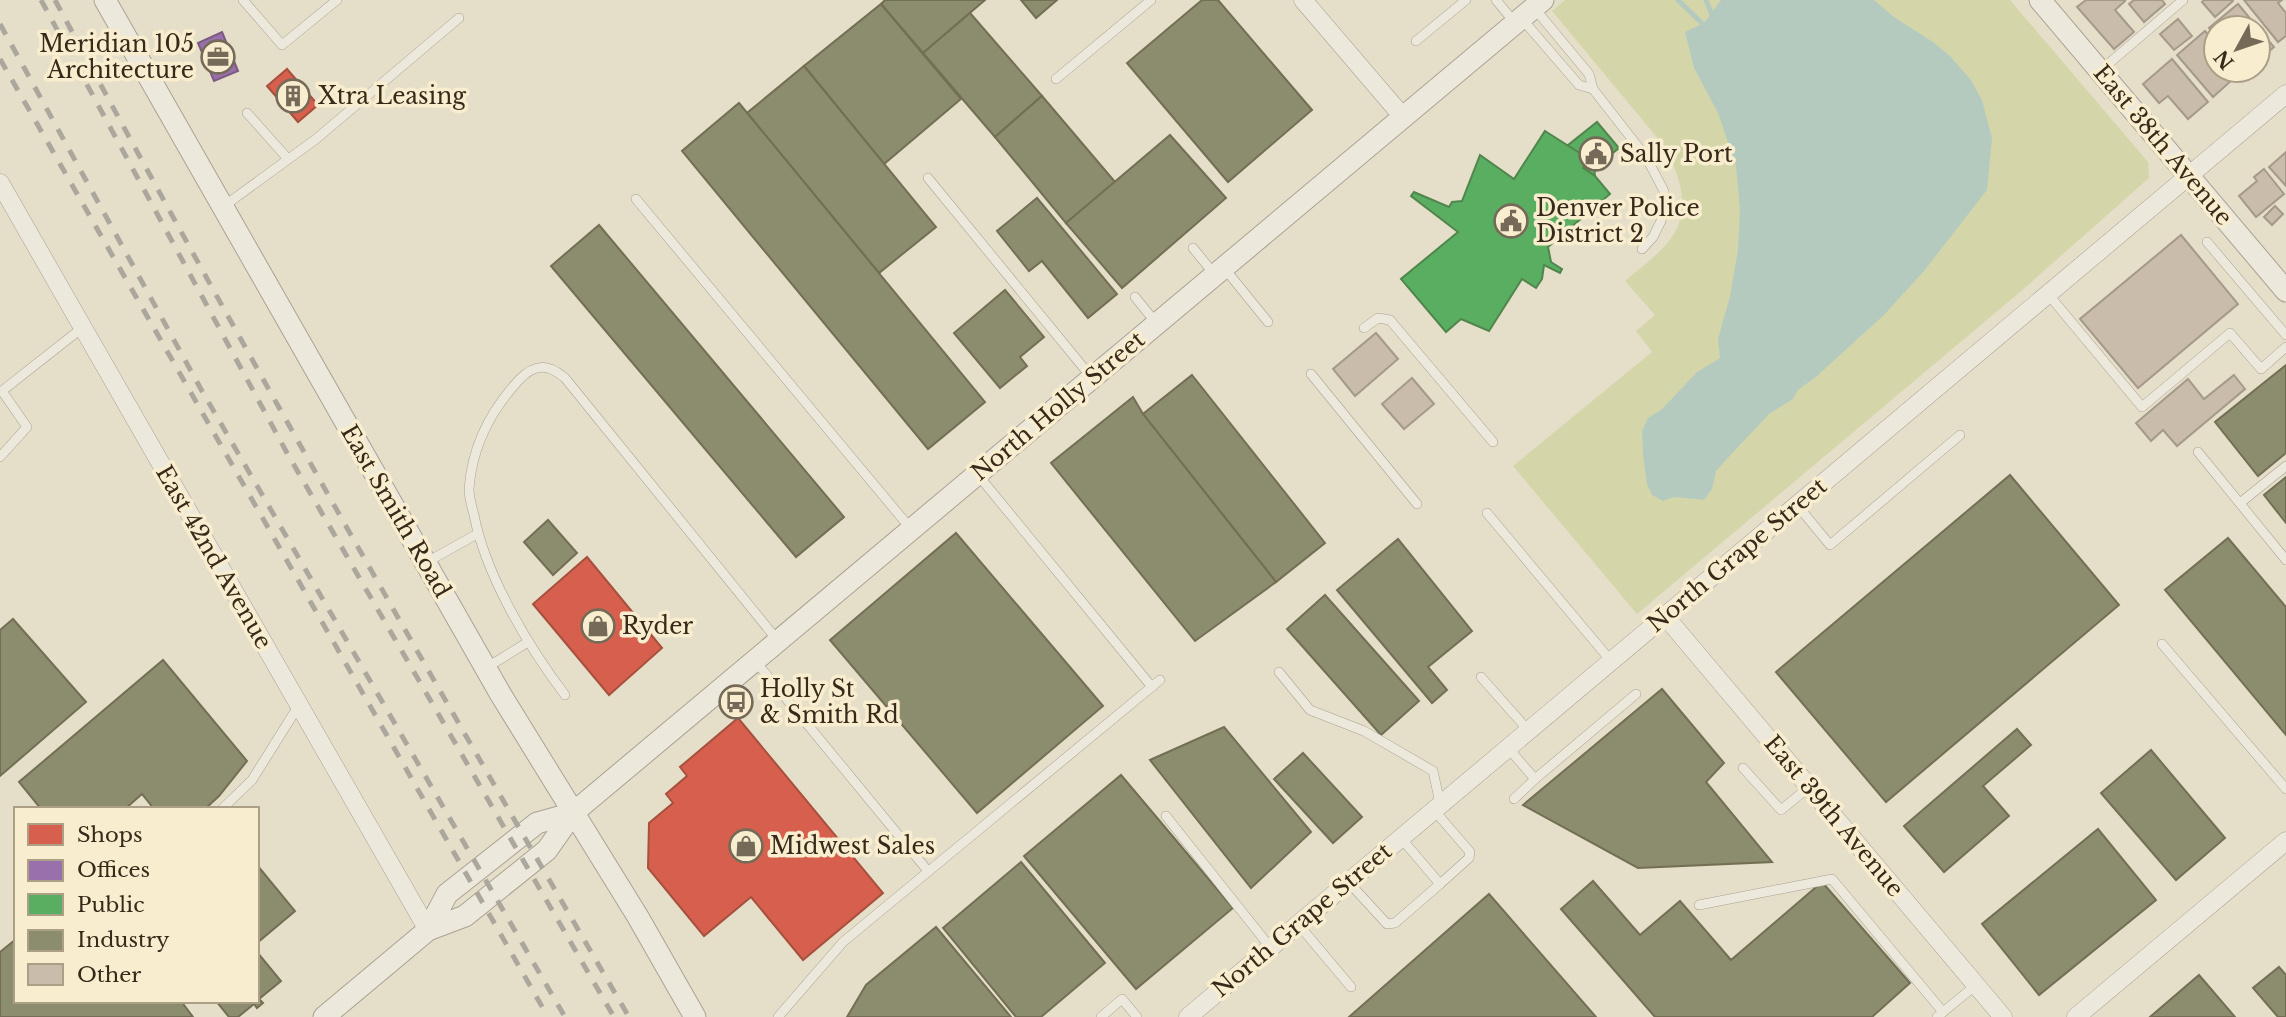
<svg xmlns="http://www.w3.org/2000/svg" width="2286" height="1017" viewBox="0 0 2286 1017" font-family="'Libre Baskerville',serif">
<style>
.green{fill:#d4d6aa}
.water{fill:#b5cabe}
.shops{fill:#d6604d;stroke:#a7503e;stroke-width:2}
.offices{fill:#9970ab;stroke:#7c5b80;stroke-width:2}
.public{fill:#5aae61;stroke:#50864c;stroke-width:2}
.industry{fill:#8c8c6e;stroke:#736f55;stroke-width:2}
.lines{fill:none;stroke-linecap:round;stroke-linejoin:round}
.stream{stroke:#b5cabe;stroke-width:5}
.building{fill:#c9bcaa;stroke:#a59989;stroke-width:2}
.service-casing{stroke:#aaa293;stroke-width:10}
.minor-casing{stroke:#aaa293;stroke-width:19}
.tertiary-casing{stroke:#aaa293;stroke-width:23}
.service{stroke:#ece8dc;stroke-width:9}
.minor{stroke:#ece8dc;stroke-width:18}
.tertiary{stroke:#ece8dc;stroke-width:21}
.rail{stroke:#aba79c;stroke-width:5;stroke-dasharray:12 12;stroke-linecap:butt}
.labels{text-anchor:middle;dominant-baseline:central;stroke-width:7;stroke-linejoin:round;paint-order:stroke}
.poi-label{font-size:23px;fill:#382a1b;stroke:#f8edce;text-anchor:start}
.street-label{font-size:23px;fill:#382a1b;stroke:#f8edce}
</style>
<rect width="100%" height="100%" fill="#e5dec9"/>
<path class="green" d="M1565,0H2010L2148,162L2149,178L2020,292L1637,614L1513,466L1652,352L1636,331L1655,315L1625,281C1640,268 1657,256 1669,241C1694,210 1679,170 1660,141L1552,11Z"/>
<path class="water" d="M1721,0H1874L1894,17L1933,42L1950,56L1971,80L1982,100L1992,138L1987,190L1924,271L1884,315L1817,376L1798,390L1793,399L1769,414L1738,447L1716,471L1712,489L1704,500L1674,497L1663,501L1652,495L1647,484L1643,455L1642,431L1648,418L1661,410L1697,372L1720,358L1718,339L1730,296L1738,250L1740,209L1736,166L1718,113L1694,68L1685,32L1704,23Z"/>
<g class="shops">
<path d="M287,69L318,105L298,122L267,86Z"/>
<path d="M587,557L662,648L609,695L533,604Z"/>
<path d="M738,718L883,893L803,960L751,897L704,936L648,868L649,823L673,803L666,794L687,776L680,767Z"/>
</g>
<path class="offices" d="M222,32L238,71L214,81L198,43Z"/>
<g class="public">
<path d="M1597,122L1619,148L1594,168L1595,176L1583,168L1589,159L1567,146Z"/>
<path d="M1545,131L1589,159L1583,168L1595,176L1610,194L1548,247L1551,262L1562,269L1560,273L1544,265L1542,279L1536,288L1522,279L1489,331L1461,319L1446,332L1401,279L1458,232L1411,196L1414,192L1449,207L1452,202L1462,201L1480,155L1514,179Z"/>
</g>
<g class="industry">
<path d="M885,0H985L923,53L881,4Z"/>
<path d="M1021,0H1057L1036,18Z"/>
<path d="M1202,0H1218L1312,110L1228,182L1127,63Z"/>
<path d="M881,4L961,99L884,164L804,66Z"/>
<path d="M970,13L1042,96L995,137L923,53Z"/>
<path d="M804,66L936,227L879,273L747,113Z"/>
<path d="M1042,96L1115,182L1066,223L995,137Z"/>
<path d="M739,103L985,402L928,449L682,151Z"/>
<path d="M1170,135L1226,198L1122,288L1066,223Z"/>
<path d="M1037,198L1117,294L1088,318L1042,261L1029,271L997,231Z"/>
<path d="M599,225L844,517L796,557L551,266Z"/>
<path d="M1005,290L1044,337L1020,357L1027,366L1000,388L954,333Z"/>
<path d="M2286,365V453L2258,476L2215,422Z"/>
<path d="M1192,375L1325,543L1276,582L1143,414Z"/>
<path d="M1133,397L1143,414L1276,582L1195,641L1051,463Z"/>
<path d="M2010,475L2119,605L1886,802L1776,672Z"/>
<path d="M2286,477V523L2264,495Z"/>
<path d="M548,520L577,553L553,575L524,542Z"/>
<path d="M956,533L1103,706L977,813L830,640Z"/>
<path d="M2228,538L2286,607V735L2165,590Z"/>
<path d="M1398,539L1472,631L1428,667L1447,690L1432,703L1337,590Z"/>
<path d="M1325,595L1419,701L1381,735L1287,629Z"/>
<path d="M13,619L86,702L0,776V630Z"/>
<path d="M163,660L247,761L219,796L205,809H154L142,794L125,809H41L19,782Z"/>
<path d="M1662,689L1724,763L1706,782L1772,862L1638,868L1523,805Z"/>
<path d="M1224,727L1311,832L1251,888L1150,760Z"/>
<path d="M2017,729L2031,745L1983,786L2009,816L1944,872L1904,826Z"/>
<path d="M2151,750L2225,838L2176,880L2101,793Z"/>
<path d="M1303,753L1362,817L1333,843L1274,779Z"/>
<path d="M1121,775L1233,908L1136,989L1024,856Z"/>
<path d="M2098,829L2156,900L2039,995L1982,924Z"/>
<path d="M1021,862L1105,963L1041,1017H1016L943,928Z"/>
<path d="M257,865L295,911L257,943Z"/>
<path d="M1593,881L1640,935L1680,901L1731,960L1822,882L1910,983L1872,1017H1655L1561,909Z"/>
<path d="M1489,894L1596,1017H1349Z"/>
<path d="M936,927L1011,1017H847L866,985Z"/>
<path d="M16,939V1001H181L193,1017H0V952Z"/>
<path d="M257,952L281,981L259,999L263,1003L257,1008L254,1004L238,1017H229L216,1001H257Z"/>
<path d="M2279,967L2286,975V1017H2278L2253,988Z"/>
<path d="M2199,975L2235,1017H2150Z"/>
</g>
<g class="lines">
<g class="stream">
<path d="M1678,0L1708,29"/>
<path d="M1706,0L1713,17"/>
</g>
</g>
<g class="building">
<path d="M2086,0H2123L2125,1L2115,10L2134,32L2114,49L2077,7Z"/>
<path d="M2134,0H2162L2165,4L2144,22L2129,4Z"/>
<path d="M2204,0H2232L2233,1L2215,17L2202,2Z"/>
<path d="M2244,0H2282L2278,3L2286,13V36L2278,42Z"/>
<path d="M2238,4L2258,28H2216V37L2209,28Z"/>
<path d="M2178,19L2192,36L2174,50L2160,34Z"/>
<path d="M2258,28L2274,47L2258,60Z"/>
<path d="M2205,31L2216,44V55L2213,58L2216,61V70H2224L2232,80L2213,97L2177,55Z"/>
<path d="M2172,59L2208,102L2188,119L2168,96L2159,103L2143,84Z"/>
<path d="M2286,152V186L2269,167Z"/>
<path d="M2264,169L2284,194L2256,217L2239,196L2257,181L2254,177Z"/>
<path d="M2275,206L2283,214L2272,225L2264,217Z"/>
<path d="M2181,235L2238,304L2138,388L2080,319Z"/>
<path d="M1376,333L1398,359L1355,396L1333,369Z"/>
<path d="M2234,375L2245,389L2177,446L2163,430L2151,441L2136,423L2188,379L2204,399Z"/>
<path d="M1412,378L1434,404L1404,429L1382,404Z"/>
</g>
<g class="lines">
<defs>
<g id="service">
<path d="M243,0L282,45L337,0"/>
<path d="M1496,0L1515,23"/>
<path d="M1535,9L1589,74L1593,89L1646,157L1664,191L1665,204L1661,221L1653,237L1642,249"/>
<path d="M1522,19L1579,85L1593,89"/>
<path d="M1416,41L1466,0"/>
<path d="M2100,71L2183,0"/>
<path d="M1056,79L1151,0"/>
<path d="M247,113L288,159"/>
<path d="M928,178L1092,378"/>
<path d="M636,199L911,529"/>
<path d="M224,206L316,139L459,18"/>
<path d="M2207,242L2286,335"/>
<path d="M1193,248L1215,275"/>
<path d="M1225,269L1268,322"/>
<path d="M2048,294L2142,407L2230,333L2261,369L2286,347"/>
<path d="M1135,297L1157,324"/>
<path d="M1364,328L1378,318L1390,320L1493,442"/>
<path d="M1311,374L1417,504"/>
<path d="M2198,452L2286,560"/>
<path d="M0,457L27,427L2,391L82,328"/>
<path d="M978,475L1152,687"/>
<path d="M2240,503L2286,466"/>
<path d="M1797,505L1830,545L1960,435"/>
<path d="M1487,513L1611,661"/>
<path d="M427,562L477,534"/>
<path d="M2162,644L2286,789"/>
<path d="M756,662L928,871"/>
<path d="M486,668L528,642"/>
<path d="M1279,672L1310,710L1364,731L1433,771L1440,803"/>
<path d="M1481,677L1528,730"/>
<path d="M565,695C528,646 486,576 474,515C472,507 469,498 469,489C472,447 491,410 519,380C535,363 548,364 565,378L778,641"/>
<path d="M1508,748L1535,779"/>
<path d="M1743,768L1781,810L1809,787"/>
<path d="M1514,799L1535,779L1636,694"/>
<path d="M222,809L252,780L299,705"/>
<path d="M1433,809L1470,852L1469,858L1440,884"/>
<path d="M1166,816L1270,947"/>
<path d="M1353,887L1387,924L1395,923L1440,884L1400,837"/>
<path d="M1699,905L1832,879L1943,1012"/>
<path d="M1298,924L1351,987"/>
<path d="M778,1017L843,942L1160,680"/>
<path d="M1101,1017L1122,999L1137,1017"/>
<path d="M1937,1017L1976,985"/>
</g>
<g id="minor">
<path d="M1303,0L1403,117"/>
<path d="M0,183L428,930"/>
<path d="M1665,616L2003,1017"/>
<path d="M1188,1017L2286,94"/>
<path d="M2076,1017L2286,841"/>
</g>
<g id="tertiary">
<path d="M105,0L501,695L638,917L695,1017"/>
<path d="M2040,0L2286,291"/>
<path d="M428,930L447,894L537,823L573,813"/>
<path d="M324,1017L428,930L465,916L547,850L573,813L1543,0"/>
</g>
</defs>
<use href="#service" class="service-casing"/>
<use href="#minor" class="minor-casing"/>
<use href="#tertiary" class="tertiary-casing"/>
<use href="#service" class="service"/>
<use href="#minor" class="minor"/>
<use href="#tertiary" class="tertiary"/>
<g class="rail">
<path d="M41,0L287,453L614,1017"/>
<path d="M55,0C239,343 433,681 629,1017"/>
<path d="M0,24L202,391L565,1017"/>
<path d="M0,59L548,1017"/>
</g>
</g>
<defs>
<symbol id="office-ring" viewBox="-11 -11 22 22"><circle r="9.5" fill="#f8edce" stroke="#756958" stroke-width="1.5"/><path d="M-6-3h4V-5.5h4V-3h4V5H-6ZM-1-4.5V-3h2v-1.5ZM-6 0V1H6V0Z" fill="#756958"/></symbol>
<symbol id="building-ring" viewBox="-11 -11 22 22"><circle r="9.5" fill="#f8edce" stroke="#756958" stroke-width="1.5"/><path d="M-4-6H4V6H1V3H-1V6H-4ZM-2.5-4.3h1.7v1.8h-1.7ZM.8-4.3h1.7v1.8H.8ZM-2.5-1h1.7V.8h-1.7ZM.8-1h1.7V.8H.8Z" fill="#756958"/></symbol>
<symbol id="civic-ring" viewBox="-11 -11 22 22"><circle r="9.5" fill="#f8edce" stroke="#756958" stroke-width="1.5"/><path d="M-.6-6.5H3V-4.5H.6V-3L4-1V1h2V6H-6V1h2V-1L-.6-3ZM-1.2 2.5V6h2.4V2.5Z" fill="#756958"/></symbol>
<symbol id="shop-ring" viewBox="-11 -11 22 22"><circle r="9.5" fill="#f8edce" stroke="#756958" stroke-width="1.5"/><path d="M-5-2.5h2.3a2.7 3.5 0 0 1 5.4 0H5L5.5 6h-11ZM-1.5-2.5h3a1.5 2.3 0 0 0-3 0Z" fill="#756958"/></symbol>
<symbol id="bus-ring" viewBox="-11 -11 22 22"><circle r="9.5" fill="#f8edce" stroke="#756958" stroke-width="1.5"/><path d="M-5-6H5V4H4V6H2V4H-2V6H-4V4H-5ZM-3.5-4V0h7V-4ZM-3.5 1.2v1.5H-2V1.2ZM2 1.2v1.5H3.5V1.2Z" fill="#756958"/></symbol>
</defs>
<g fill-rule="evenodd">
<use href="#office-ring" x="199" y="38" width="38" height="38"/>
<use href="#building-ring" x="274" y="77" width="38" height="38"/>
<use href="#civic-ring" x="1577" y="135" width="38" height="38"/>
<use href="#civic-ring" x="1492" y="202" width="38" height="38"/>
<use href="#shop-ring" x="579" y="607" width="38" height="38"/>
<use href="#bus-ring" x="717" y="683" width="38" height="38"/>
<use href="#shop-ring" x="727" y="827" width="38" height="38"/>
</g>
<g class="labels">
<g class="poi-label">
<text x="194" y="44" text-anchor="end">Meridian 105<tspan x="194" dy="26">Architecture</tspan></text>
<text x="318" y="96">Xtra Leasing</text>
<text x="1620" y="154">Sally Port</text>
<text x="1536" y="208">Denver Police<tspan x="1536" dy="26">District 2</tspan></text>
<text x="622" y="626">Ryder</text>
<text x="760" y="689">Holly St<tspan x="760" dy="26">&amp; Smith Rd</tspan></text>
<text x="770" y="846">Midwest Sales</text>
</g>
<g class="street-label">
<text transform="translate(2163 145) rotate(50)">East 38th Avenue</text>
<text transform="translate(1058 406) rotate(-40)">North Holly Street</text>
<text transform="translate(396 511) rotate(60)">East Smith Road</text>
<text transform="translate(1737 555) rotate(-40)">North Grape Street</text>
<text transform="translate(214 557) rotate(60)">East 42nd Avenue</text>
<text transform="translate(1834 816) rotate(50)">East 39th Avenue</text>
<text transform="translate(1302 920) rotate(-40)">North Grape Street</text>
</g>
</g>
<rect x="14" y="807" width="245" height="196" fill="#f8edce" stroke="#ab9f86" stroke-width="2"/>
<rect x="28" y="824" width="35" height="21" fill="#d6604d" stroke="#ab9f86" stroke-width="2"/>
<text x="77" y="842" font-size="21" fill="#382a1b">Shops</text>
<rect x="28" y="860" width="35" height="21" fill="#9970ab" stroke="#ab9f86" stroke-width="2"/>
<text x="77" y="877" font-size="21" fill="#382a1b">Offices</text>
<rect x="28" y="894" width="35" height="21" fill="#5aae61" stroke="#ab9f86" stroke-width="2"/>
<text x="77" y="912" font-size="21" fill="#382a1b">Public</text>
<rect x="28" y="930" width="35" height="21" fill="#8c8c6e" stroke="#ab9f86" stroke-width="2"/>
<text x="77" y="947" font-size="21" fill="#382a1b">Industry</text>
<rect x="28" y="964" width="35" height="21" fill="#c9bcaa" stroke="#ab9f86" stroke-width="2"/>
<text x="77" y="982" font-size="21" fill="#382a1b">Other</text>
<g transform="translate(2237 49) rotate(230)"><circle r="33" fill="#f8edce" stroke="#ab9f86" stroke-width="2"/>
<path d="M0-5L12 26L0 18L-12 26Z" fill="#756958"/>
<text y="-10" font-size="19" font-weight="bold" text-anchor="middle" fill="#382a1b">N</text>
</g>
</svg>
